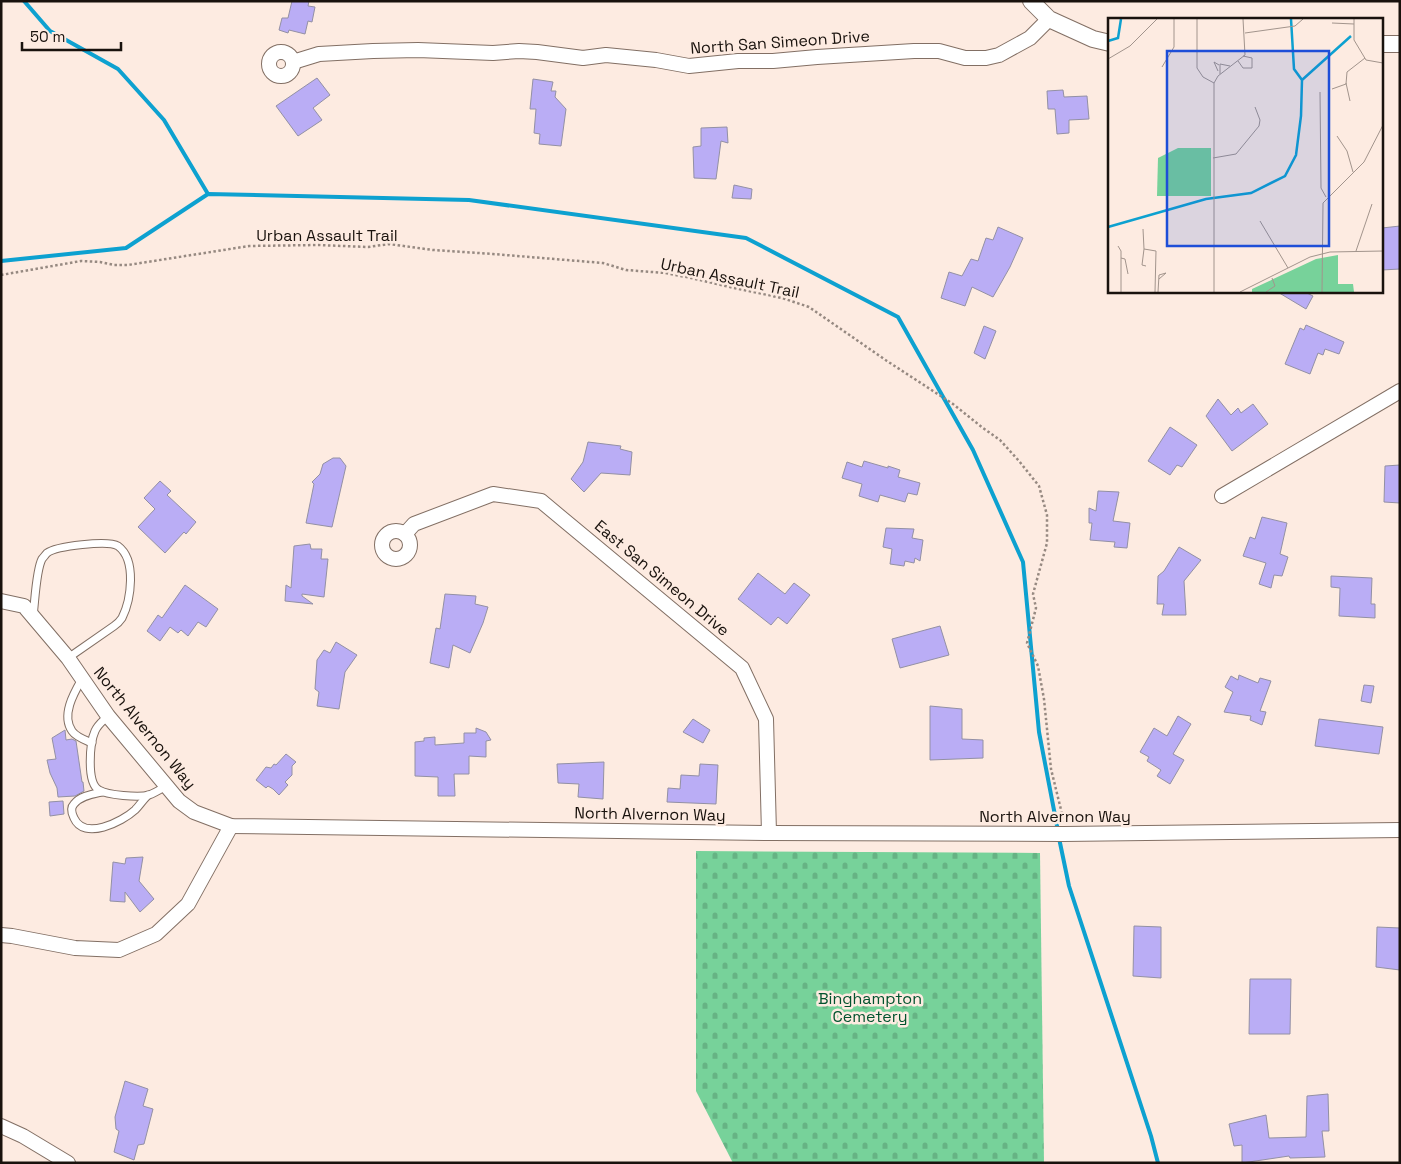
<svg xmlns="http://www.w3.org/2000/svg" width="1401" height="1164" viewBox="0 0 1401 1164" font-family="'Space Grotesk',sans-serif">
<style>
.cemetery{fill:url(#cemetery-stones)}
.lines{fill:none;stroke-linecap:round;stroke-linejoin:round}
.stream{stroke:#0da1d0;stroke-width:4}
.building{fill:#baadf5;stroke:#9390a4}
.service-casing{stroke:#826f64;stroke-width:9}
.minor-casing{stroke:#826f64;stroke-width:16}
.tertiary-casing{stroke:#826f64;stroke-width:18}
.path{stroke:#968981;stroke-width:2.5;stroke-dasharray:2.5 2.5;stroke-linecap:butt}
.service{stroke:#fff;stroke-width:7}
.minor{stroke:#fff;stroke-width:14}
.tertiary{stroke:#fff;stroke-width:16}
.labels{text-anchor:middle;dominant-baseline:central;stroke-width:5;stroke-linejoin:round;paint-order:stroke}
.street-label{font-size:16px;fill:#19120d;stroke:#fdebe1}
.park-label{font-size:16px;fill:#02532e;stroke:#fdebe1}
.inset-river{fill:none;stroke:#0da1d0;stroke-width:2.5}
.inset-road{fill:none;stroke:#a2948c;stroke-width:1}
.view{fill:#1d4ed8;fill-opacity:0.15;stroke:#1d4ed8;stroke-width:2.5}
.inset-edge{fill:none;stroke:#19120d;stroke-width:2.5}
</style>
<defs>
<pattern id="cemetery-stones" width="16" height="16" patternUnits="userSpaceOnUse" patternTransform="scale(1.25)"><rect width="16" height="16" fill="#77d29a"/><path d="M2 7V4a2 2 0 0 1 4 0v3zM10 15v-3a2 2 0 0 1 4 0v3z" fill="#66b384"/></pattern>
</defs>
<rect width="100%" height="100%" fill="#fdebe1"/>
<path class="cemetery" d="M696,851L1040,853L1044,1163H733L696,1091Z"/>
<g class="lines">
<g class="stream">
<path d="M24,1L50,31L118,69L164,120L208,194"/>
<path d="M1,261L126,248L208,194L469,200L746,238L898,317L973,450L1023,562L1039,732L1058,831"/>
<path d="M1059,838L1069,886L1151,1136L1158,1163"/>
</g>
</g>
<g class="building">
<path d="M292,1H309L308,6L315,7L312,22L308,21L305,34L289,30L288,33L279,30L282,18H288Z"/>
<path d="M317,78L330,95L313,108L322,120L298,136L276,106Z"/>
<path d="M533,79L553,82L551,91H556L555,97L566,109L561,146L539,144L540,134L534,133L536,109H530Z"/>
<path d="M1063,90L1064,97L1087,96L1089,119L1069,120V133L1057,134L1055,109H1048L1047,91Z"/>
<path d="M727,127L728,143L721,141L716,179L694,178L693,147L701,146V128Z"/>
<path d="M734,185L752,189L751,199L732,198Z"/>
<path d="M1400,226V269L1382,270V228Z"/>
<path d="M998,227L1023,238L1010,267L993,297L972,287L965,306L941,298L949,272L962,276L971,259L978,261L986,238L993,240Z"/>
<path d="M1276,291H1303L1313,296L1306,309Z"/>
<path d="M1306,325L1344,342L1339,354L1325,349L1323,355L1318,353L1310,374L1285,364L1300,328L1304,330Z"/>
<path d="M984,326L996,331L985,359L974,353Z"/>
<path d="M1218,399L1231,415L1238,408L1241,413L1253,404L1268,424L1232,451L1206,416Z"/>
<path d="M1170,427L1197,445L1182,467L1177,465L1170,475L1148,461Z"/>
<path d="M588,442L621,446L620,449L632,452L630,475L601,473L584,492L571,479L583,462Z"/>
<path d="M333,458H340L346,466L332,527L306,523L314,484L312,482L320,474L323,464Z"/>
<path d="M864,461L888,468V466L900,470L898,477L920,483L917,495L908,493L905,502L880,495L878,502L859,496L862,484L842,478L847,462L862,467Z"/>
<path d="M1400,465V503L1384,502L1385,466Z"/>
<path d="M160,481L171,491L167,495L196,522L186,534L184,532L165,553L138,527L155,509L144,498Z"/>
<path d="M1098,491L1119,492L1113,521L1130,523L1127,548L1114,547L1115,542L1090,540L1092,523H1089V508L1096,511Z"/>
<path d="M1262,517L1287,523L1280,554L1288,557L1282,576L1274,575L1271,588L1259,584L1266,563L1243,556L1250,537L1255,539Z"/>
<path d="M886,528L914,529L912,538L923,540L920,561L915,558L914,563L905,561L904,566L890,564L892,549L883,547Z"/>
<path d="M310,544L311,549H322L321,559H328L324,597L302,594V596L313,604L285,601L286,585L291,588L294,546Z"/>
<path d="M1179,547L1201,560L1184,581L1186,615H1162L1164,604H1157L1158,576L1164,571Z"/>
<path d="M758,573L785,594L794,583L810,595L787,624L778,617L771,625L738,599Z"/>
<path d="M1331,576L1372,578L1371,604H1375V618L1339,616L1340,588L1331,587Z"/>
<path d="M185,585L218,609L206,627L198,622L188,636L181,630L178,633L170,627L160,641L147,631L158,615L162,618Z"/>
<path d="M445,594L476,596L475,604L488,607L483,623L470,653L453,645L449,668L430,663L436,628L440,629Z"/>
<path d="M940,626L949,655L900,668L892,639Z"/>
<path d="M336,642L357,655L345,672L339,709L317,706L319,692L315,689L317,660L324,650L330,653Z"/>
<path d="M1239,675L1258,683L1260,678L1271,681L1260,711L1266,712L1262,725L1250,720L1251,716L1224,712L1233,692L1225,687L1231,676L1238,680Z"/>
<path d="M1364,685L1374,686L1371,703L1361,701Z"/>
<path d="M930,706L962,709V739L983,740V758L930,760Z"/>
<path d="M1178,716L1191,724L1173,754L1184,760L1170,784L1157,776L1161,770L1147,761L1149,757L1140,752L1154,728L1167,736Z"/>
<path d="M693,719L710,730L703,743L683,732Z"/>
<path d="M1319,719L1383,727L1379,754L1315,746Z"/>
<path d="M476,728L486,732L491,740L486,741V757L469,756V774H454L455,796H438V777L415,776V742L424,741V738L435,737V745L464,743V733H476Z"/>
<path d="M65,730L66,740L72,739L76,741L82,782H83L84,791L75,796L58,797L57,788L50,773L47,760L56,759L52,738Z"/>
<path d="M286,754L296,762L292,766V775L285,782L288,785L279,795L273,789L268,786L266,788L256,780L266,767L271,768L274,764L276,765Z"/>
<path d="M604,762L603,799L578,797L579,784L558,783L557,764Z"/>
<path d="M700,764L718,765L716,804L667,802L668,788L680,789L681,775L699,776Z"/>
<path d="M63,801L64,814L50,816L49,802Z"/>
<path d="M143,857L139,881L154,899L140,912L125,892V902L110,901L113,862L125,864L126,858Z"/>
<path d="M1134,926L1161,927V978L1133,976Z"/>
<path d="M1377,927L1400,928V970L1376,967Z"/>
<path d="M1250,979H1291L1290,1034H1249Z"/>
<path d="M125,1081L148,1089L143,1106L153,1109L144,1144L138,1145L134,1160L114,1152L119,1131L116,1129L115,1117Z"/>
<path d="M1328,1094L1329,1131H1322L1325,1157L1290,1158L1289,1156L1242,1163V1145L1234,1146L1229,1124L1266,1115L1269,1138L1306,1137L1307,1096Z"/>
</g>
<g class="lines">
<defs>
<g id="service">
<path d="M33,616C35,602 36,570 42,559C43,558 46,554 47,553C56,546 108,540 118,546C137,560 131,600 122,618C120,621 117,624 114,626L68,658"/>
<path d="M82,679C74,693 61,715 72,731C76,737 85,740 92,743"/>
<path d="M108,716C103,721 98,724 95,731C90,742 86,783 99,790C107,795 139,798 149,795C155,793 161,789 166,786"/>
<path d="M102,792C93,794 80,796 74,804C70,808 72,814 74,818C84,841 122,822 135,810C139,806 143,800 148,795"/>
</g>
<g id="minor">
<circle cx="281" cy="64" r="12"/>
<path d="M293,62L319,54L373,51L418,50L493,53L519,51L537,52L583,58L606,55L656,60L689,66L738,61H773L817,57L914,51H939L965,58H986L999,55L1030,38L1049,19"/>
<path d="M1222,496L1400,391"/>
<circle cx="396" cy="545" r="14"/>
<path d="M405,534L414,524L493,494L541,501L742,668L766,719L769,833"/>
<path d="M1,601L24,606L68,658L108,716L179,801L194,812L231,826L769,833L1063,834L1400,830"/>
<path d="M1,935L12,936L75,948L119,950L156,934L188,904L231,826"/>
<path d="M1,1126L23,1136L68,1163"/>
</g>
<g id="tertiary">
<path d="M1031,1L1049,19L1093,39L1110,43"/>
<path d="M1382,44H1400"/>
</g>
</defs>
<use href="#service" class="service-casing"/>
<use href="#minor" class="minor-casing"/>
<use href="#tertiary" class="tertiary-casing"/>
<path class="path" d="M1,275L81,261L100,262L114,265H128L249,246L318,245L368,247L389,244L433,250L493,254L603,263L626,270L665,273L691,278L734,288L782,298L809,307L887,361L953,404L983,428L1000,440L1019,461L1039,486L1047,515V543L1033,594L1036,608L1027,643L1038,666L1044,699L1051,769L1064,822"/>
<use href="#service" class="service"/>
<use href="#minor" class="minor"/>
<use href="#tertiary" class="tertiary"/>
</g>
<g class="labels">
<g class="street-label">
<text transform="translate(780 42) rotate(-4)">North San Simeon Drive</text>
<text x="327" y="235">Urban Assault Trail</text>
<text transform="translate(730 278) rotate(12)">Urban Assault Trail</text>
<text transform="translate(662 578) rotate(40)">East San Simeon Drive</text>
<text transform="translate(145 728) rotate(51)">North Alvernon Way</text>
<text transform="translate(650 814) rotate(1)">North Alvernon Way</text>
<text x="1055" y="816">North Alvernon Way</text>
</g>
<g class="park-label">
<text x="870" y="998">Binghampton<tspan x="870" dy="18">Cemetery</tspan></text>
</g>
</g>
<g transform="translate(1108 18)">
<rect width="275" height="275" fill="#fdebe1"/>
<path d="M70,130H103V178H49L50,140Z" fill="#77d29a"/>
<path d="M230,237V266H245L246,274H144V271L208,241Z" fill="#77d29a"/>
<path class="inset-river" d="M0,23L10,20L13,1M194,62L243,18M0,209L98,181L143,175L177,158L188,137L193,98L194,62L186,51L183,1"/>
<path class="inset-road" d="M89,1V50L95,59L106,65M246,1V22L258,42L275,45M224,5L246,6M137,15L187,8L195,1M0,41L22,28L49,1M130,43L135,50H144V40L135,38M54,49L66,29V1M110,53L106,44L111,47M112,56V46L122,48M238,65L242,83M224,71L238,66L239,54L257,40M212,74L213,170L218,179M229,118L239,133L245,154M105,140L128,136L151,108L152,102L147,89M152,203L180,250M35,211L36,231L48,233L47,274M10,228L13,233V274M36,231L34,247L38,248M248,233L264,186M13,240L17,241L20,256M50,274L51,257L58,255L51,261M106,274V65L110,58L137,37L135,1M132,274L202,239L222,234L275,233M158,274L167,268L164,260M214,274L215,185L256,144L275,107"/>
<path class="view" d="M59,33H221V228H59Z"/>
<rect width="275" height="275" class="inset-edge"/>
</g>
<rect width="1401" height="1164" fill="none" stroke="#19120d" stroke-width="5"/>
<path d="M22 42v8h99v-8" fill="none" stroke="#19120d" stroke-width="2.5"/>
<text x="30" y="42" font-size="15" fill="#19120d" stroke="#fdebe1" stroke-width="4" paint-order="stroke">50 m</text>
</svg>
